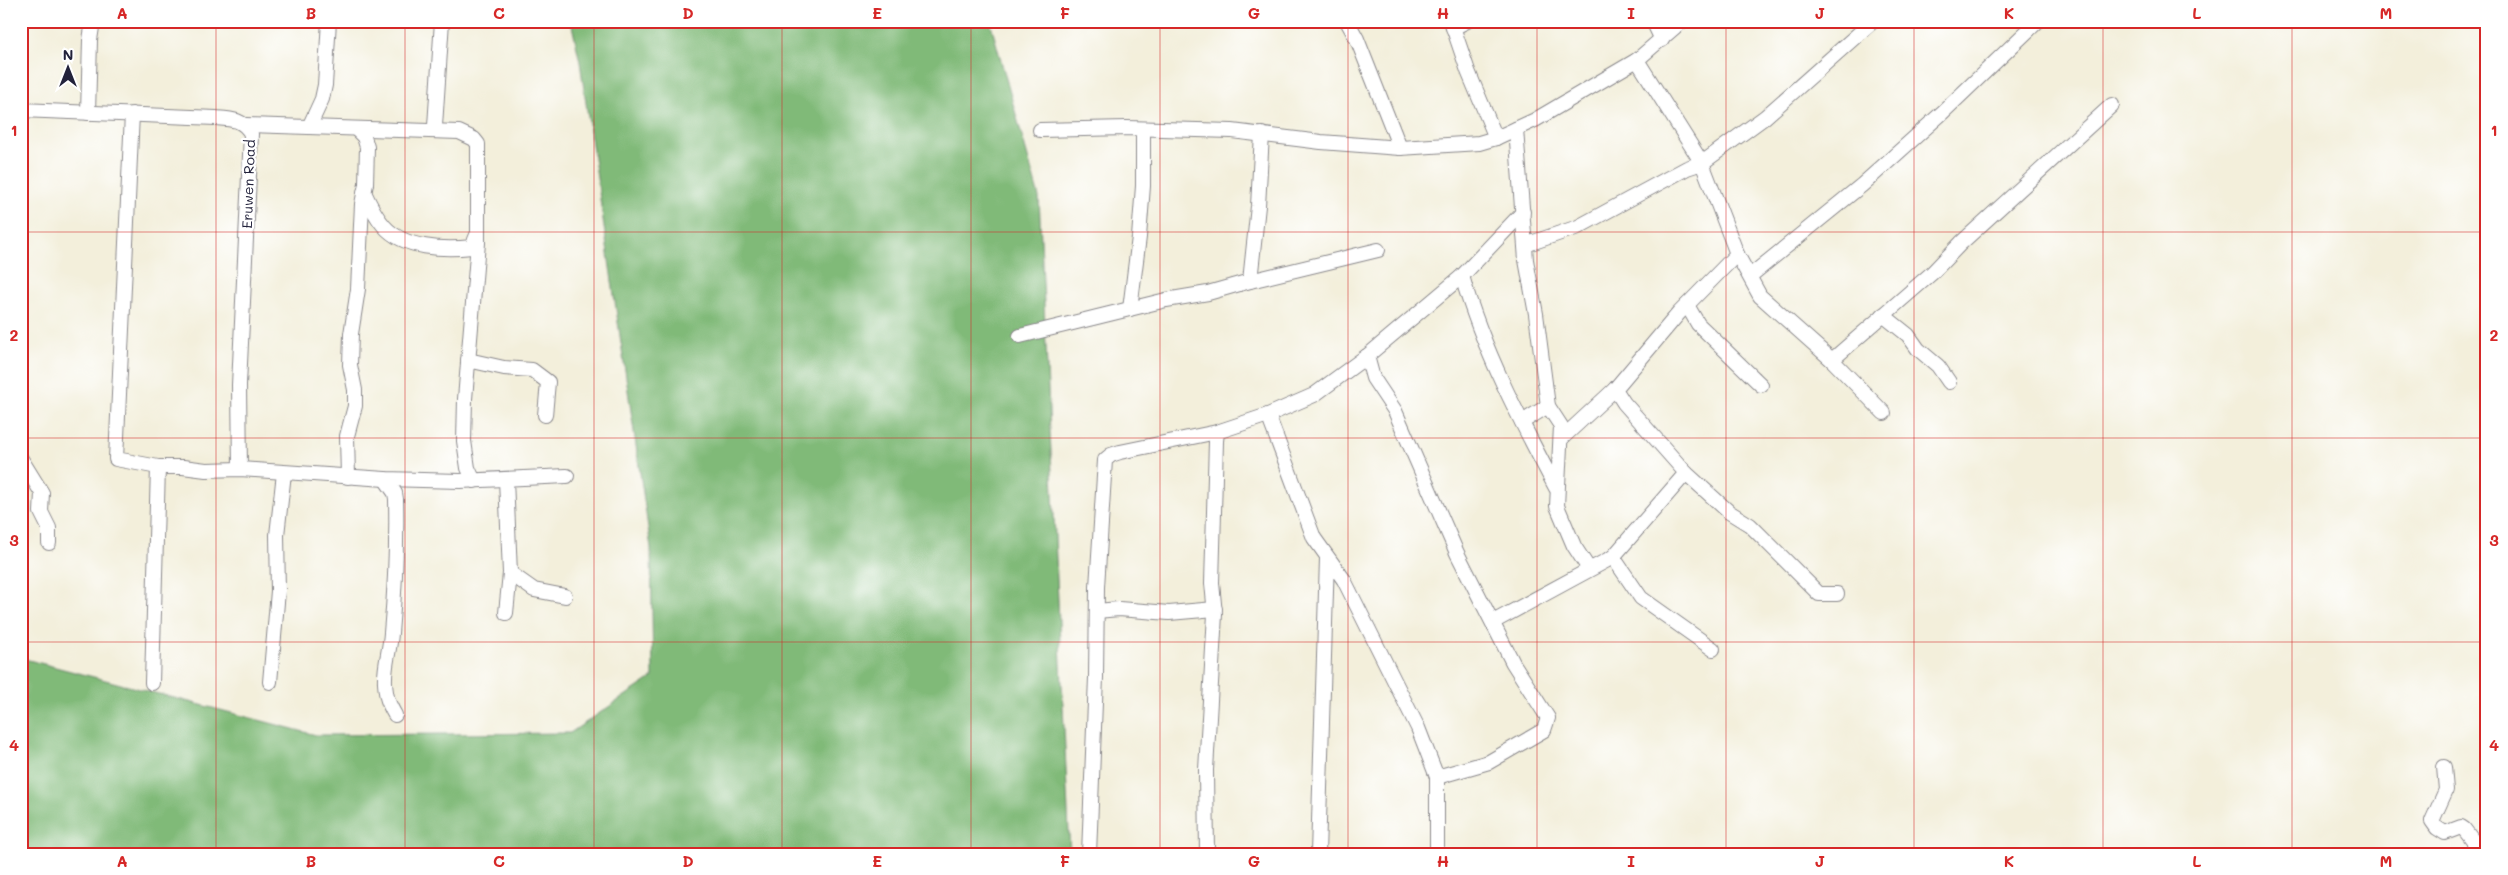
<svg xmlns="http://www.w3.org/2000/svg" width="2508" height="875" viewBox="0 0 2508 875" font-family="Mali,sans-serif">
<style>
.forest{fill:#80ba78;stroke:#516e5a}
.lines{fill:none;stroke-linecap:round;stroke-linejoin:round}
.minor-casing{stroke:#8a888b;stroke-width:16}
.minor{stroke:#fff;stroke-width:14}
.grid{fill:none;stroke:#d62828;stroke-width:1;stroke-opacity:0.55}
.labels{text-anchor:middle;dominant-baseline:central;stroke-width:4.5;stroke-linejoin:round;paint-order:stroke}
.street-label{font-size:14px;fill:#22223b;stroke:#fff}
.neatline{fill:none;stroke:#d62828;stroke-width:2}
.grid-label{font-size:16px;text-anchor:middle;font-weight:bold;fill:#d62828}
</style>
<rect width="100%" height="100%" fill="#fff"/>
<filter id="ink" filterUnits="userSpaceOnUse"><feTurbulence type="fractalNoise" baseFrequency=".02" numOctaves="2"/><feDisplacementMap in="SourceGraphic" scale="10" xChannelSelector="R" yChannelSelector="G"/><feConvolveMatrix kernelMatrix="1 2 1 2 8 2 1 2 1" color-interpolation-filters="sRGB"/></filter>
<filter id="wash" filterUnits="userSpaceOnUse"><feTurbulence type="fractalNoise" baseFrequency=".0096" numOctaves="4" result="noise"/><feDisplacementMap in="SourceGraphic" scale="20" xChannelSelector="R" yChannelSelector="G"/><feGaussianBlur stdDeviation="1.12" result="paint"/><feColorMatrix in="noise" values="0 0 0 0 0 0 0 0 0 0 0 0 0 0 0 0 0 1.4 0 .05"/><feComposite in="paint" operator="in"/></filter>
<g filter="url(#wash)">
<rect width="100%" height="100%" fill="#f3efdb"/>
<path class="forest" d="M571,21H990L1039,197L1070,854H21V658L316,735L570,733L653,677L651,548L580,62Z"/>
</g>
<g filter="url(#ink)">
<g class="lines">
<defs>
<g id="minor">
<path d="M1347,21L1357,39L1400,148"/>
<path d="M1451,21L1468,71L1496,138"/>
<path d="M1653,21L1662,40"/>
<path d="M1453,28L1467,21"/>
<path d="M1637,60L1702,163L1737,254L1760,296L1832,360L1884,413"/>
<path d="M21,110L216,118C231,119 243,119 251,134L239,385L240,469"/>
<path d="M88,113L90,40L93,21"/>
<path d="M132,114L116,459L158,467"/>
<path d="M246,125L459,132L474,139L478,144V243L465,399L464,441L468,468L474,481"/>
<path d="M310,125L322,99L325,85L329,21"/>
<path d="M435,126L442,21"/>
<path d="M1516,129L1526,260L1536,314L1548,406L1561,426L1557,506L1574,546L1589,569"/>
<path d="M1040,130L1127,128L1232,131L1321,142L1400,148L1479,143L1496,138L1535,120L1637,60L1682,21"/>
<path d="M1262,134L1258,206L1250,281L1378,250"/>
<path d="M364,192C369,203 376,217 384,226C404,249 444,250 472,247L477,235"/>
<path d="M1525,245L1578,227L1687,168L1702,163L1765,117L1873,21"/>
<path d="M1462,276C1483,350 1520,420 1556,488"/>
<path d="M1750,276L1862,185L1942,113L2038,21"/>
<path d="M1687,305L1698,324L1761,385"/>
<path d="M1130,309L1139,237L1143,186V129"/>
<path d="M1883,315L1908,335L1918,349L1938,366L1949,382"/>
<path d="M1020,336L1166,300L1208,293L1250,281"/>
<path d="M1367,356L1373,378L1395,411L1457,553L1513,663L1548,718L1544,730L1489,762L1437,777"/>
<path d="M468,360L504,368L532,370L548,382L545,415"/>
<path d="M1832,360L1932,273L1961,243L2112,105"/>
<path d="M1522,422L1548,406"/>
<path d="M1561,439L1615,389"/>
<path d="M21,459L42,493L41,512L49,528V543"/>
<path d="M1686,473L1729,512L1750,525L1819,594H1837"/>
<path d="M348,477L347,436L355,406V390L350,365L351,334L358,289L362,204L366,184L367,147L364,137L356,129"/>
<path d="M385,479L395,493L396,499C397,544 395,589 391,633C390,650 384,666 385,683C386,697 388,703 395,715"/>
<path d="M1613,557L1641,598L1713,649"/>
<path d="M510,573L534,590L565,596"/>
<path d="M1097,611L1119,609L1169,613L1215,609"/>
<path d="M506,613L510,573L506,479"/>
<path d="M1493,622L1613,557L1686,473L1624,403L1615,389L1679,313L1737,254"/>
<path d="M270,682L278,591L277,535L284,473"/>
<path d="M152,683L158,467H183L206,470L240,469L385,479L460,481L567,476"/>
<path d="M2444,767L2446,790L2432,821L2437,828L2445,833L2461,827L2464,829L2483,854"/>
<path d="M1089,854L1096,677L1097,587L1105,460L1111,455L1120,452L1217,432"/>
<path d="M1207,854L1206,770L1215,614L1212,583L1216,441L1217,432L1268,415"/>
<path d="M1318,854L1327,558"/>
<path d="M1437,854V777L1418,728L1344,580L1314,538L1268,415L1314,395L1367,356L1462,276L1523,212"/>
</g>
</defs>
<use href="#minor" class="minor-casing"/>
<use href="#minor" class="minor"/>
</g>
</g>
<path class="grid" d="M216,21V854M405,21V854M594,21V854M782,21V854M971,21V854M1160,21V854M1348,21V854M1537,21V854M1726,21V854M1914,21V854M2103,21V854M2292,21V854M21,232H2487M21,438H2487M21,642H2487"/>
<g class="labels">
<g class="street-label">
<text transform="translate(248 184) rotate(-88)">Eruwen Road</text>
</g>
</g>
<rect width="2508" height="875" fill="none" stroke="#fff" stroke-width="55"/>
<g transform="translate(68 68)" stroke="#ffffff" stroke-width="4" paint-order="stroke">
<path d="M0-4L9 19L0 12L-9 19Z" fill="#22223b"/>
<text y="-8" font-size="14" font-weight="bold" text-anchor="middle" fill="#22223b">N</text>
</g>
<rect x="28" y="28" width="2452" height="820" class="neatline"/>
<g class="grid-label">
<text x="122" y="19">A</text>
<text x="311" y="19">B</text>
<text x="499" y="19">C</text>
<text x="688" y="19">D</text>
<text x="877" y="19">E</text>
<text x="1065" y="19">F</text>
<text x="1254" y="19">G</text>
<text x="1443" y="19">H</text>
<text x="1631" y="19">I</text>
<text x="1820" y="19">J</text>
<text x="2009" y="19">K</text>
<text x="2197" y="19">L</text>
<text x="2386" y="19">M</text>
<text x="14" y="136">1</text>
<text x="2494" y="136">1</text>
<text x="14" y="341">2</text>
<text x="2494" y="341">2</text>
<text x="14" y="546">3</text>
<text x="2494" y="546">3</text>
<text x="14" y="751">4</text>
<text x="2494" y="751">4</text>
<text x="122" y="867">A</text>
<text x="311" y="867">B</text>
<text x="499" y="867">C</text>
<text x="688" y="867">D</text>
<text x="877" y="867">E</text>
<text x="1065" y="867">F</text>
<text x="1254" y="867">G</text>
<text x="1443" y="867">H</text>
<text x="1631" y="867">I</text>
<text x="1820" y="867">J</text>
<text x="2009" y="867">K</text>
<text x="2197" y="867">L</text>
<text x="2386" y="867">M</text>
</g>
</svg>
